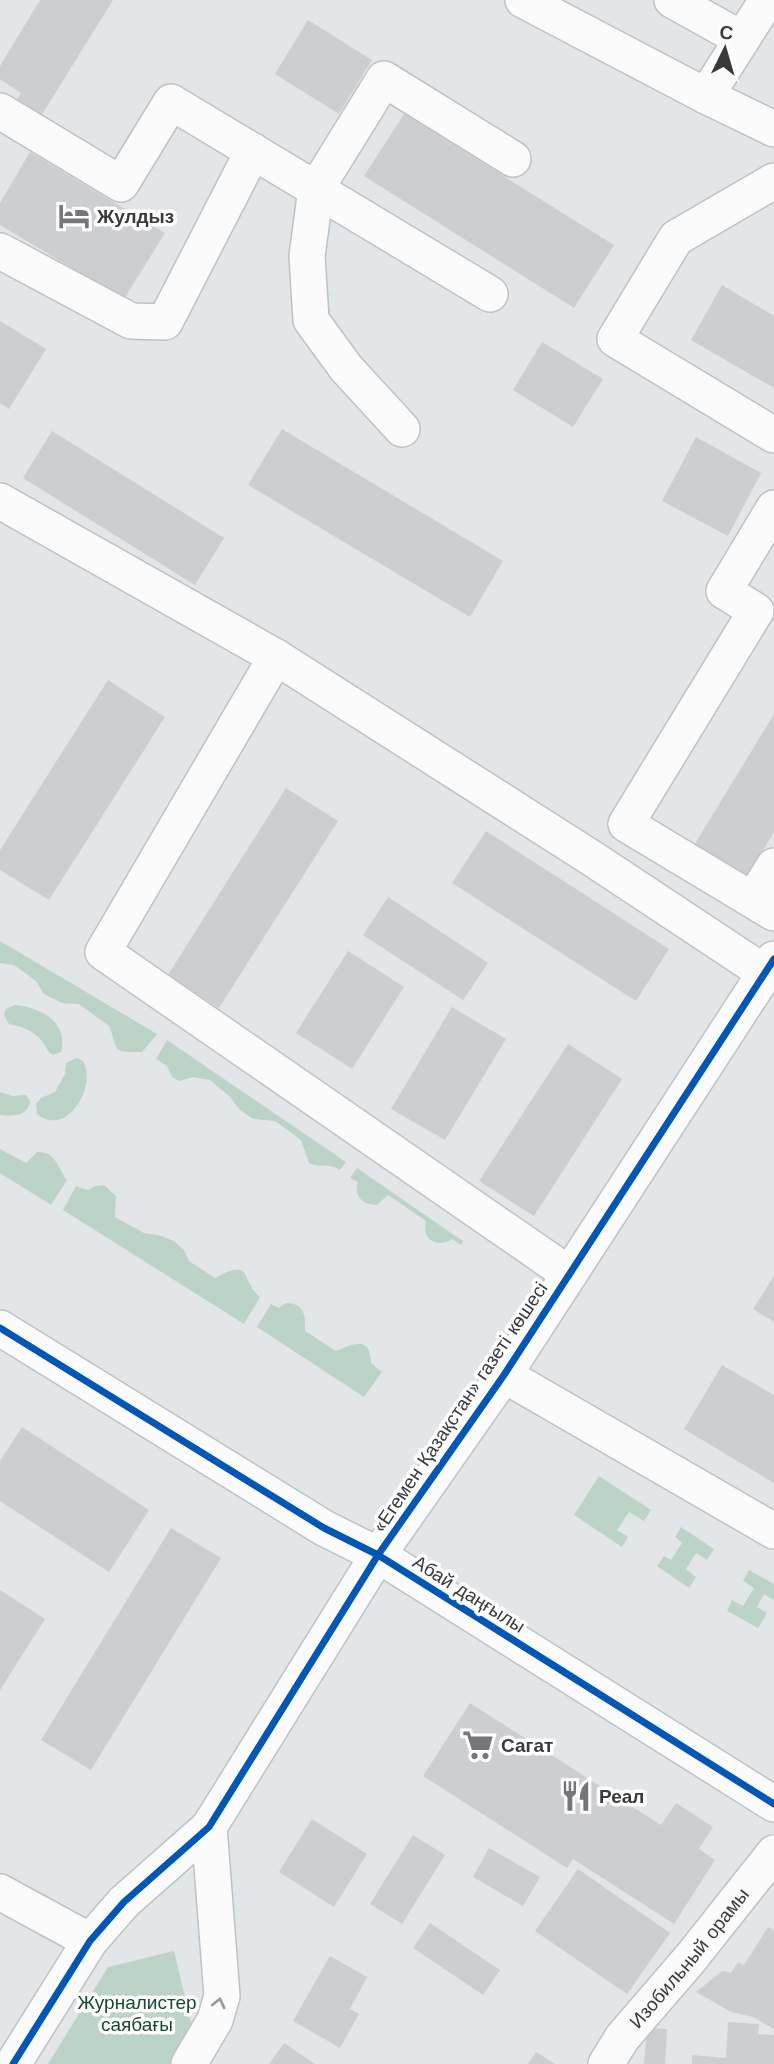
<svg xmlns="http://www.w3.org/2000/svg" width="774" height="2064" viewBox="0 0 774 2064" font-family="'Work Sans',sans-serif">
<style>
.green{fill:#bcd4c7}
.building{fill:#ccced1}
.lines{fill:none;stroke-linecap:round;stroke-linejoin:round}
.minor-casing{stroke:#bfc2c4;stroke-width:38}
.minor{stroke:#fbfbfc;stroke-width:35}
.cycleway-casing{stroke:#fff;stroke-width:11}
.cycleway{stroke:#0057b8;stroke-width:7}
.oneway{stroke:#9a9a9c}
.labels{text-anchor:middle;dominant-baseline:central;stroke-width:7;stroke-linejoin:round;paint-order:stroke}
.poi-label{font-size:19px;font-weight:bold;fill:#383a3c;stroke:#fff;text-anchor:start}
.street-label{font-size:19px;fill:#383a3c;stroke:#fff}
.park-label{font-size:19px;fill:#16492e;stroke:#fff}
</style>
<rect width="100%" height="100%" fill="#e3e6e9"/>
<g class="green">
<path d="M0,941L157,1034L142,1052C110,1053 119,1050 109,1026L79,1004L62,1003L44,994L36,981L14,965L0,963Z"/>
<path d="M15,1005C40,1007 69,1022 61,1052L53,1055C47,1051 46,1047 42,1041C34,1031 21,1026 9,1024L4,1015L6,1009Z"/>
<path d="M167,1040L346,1162L340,1170C331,1163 319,1168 309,1163L301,1140L275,1121L253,1119L240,1110L230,1097L210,1080L193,1077L179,1081L172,1077L167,1066L156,1059Z"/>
<path d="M77,1058L83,1061C98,1089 65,1138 37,1114L36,1104L41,1098L55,1092L65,1074L66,1063Z"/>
<path d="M0,1092L13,1096L26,1095L30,1101C28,1116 13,1117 0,1115Z"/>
<path d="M0,1149L26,1163L37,1152C56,1151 57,1167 67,1180L51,1205L0,1173Z"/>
<path d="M357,1168L454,1235L463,1241L461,1245L452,1239C437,1249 421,1239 426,1221L388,1195L377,1205C363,1205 353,1196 358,1182L350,1178Z"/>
<path d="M104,1185L116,1196L115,1217L144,1233L162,1236L174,1241L184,1250L189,1261L215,1278C254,1257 239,1279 260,1297L244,1324L63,1210L76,1186L88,1190L95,1186Z"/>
<path d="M286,1303C304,1303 306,1315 305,1331L336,1351C352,1345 370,1334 371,1363L382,1372L364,1397L257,1327L271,1304L279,1308Z"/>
<path d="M599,1476L651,1510L644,1521L629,1512L617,1530L628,1537L622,1547L574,1515Z"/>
<path d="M681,1527L714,1549L707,1560L696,1553L686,1569L696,1577L689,1588L657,1566L664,1556L671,1560L682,1543L675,1537Z"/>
<path d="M749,1570L774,1584V1600L764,1594L757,1607L767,1613L758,1628L727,1611L732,1600L743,1606L754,1588L743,1581Z"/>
<path d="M174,1951L193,2031L173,2064H48L108,1967Z"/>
</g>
<g class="building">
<path d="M40,0H113L41,116L16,101L21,93L0,79V66Z"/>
<path d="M308,20L372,60L339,114L275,74Z"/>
<path d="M404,114L614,245L574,308L364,176Z"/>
<path d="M30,152L165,233L124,299L0,225V203Z"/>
<path d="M722,285L774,316V388L691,340Z"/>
<path d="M0,321L46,349L9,409L0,403Z"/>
<path d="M542,342L603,379L573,427L513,390Z"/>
<path d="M282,429L503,561L470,617L248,485Z"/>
<path d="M52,431L224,538L195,585L23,478Z"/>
<path d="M696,437L761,473L728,536L662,501Z"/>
<path d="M108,680L165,717L49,900L0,870V850Z"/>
<path d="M774,714V832L746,879L693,847Z"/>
<path d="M286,788L338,821L219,1008L168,975Z"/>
<path d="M486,831L669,949L636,1001L452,883Z"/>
<path d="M388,897L488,963L463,1000L363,935Z"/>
<path d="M348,951L404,987L352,1069L296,1033Z"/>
<path d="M452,1007L506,1039L445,1140L391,1109Z"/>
<path d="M568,1044L622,1079L534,1216L479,1181Z"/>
<path d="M774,1276V1322L753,1309Z"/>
<path d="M722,1365L774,1395V1483L684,1429Z"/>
<path d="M22,1427L149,1510L109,1572L0,1501V1461Z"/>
<path d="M171,1528L221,1558L91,1770L41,1740Z"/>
<path d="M0,1590L45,1619L0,1690Z"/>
<path d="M470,1703L661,1825L676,1803L713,1827L699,1849L715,1860L674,1924L573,1859L567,1868L423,1776Z"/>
<path d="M312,1819L367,1854L334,1907L279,1872Z"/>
<path d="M413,1835L445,1855L402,1924L370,1904Z"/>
<path d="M489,1848L540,1877L523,1906L473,1877Z"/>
<path d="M578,1869L670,1933L627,1994L535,1931Z"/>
<path d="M430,1923L500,1970L483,1995L413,1948Z"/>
<path d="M768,1927L774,1930V2029L753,2017L731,2012L696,1992L722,1971L731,1973L738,1962L744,1965Z"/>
<path d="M330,1956L367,1977L350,2009L359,2014L340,2048L293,2021Z"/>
<path d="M728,2022L759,2024L758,2034L774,2035V2064H692V2055L726,2058Z"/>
<path d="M647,2028L667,2029L665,2064H644Z"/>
<path d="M284,2043L315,2064H269Z"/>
<path d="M536,2052L555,2064H528Z"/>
</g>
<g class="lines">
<defs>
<g id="minor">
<path d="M523,0L706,96L774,129"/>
<path d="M672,0L742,39"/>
<path d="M706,96L767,0"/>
<path d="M0,111L121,184L171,102L490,294"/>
<path d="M774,181L676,238L615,339L774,435"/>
<path d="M0,251L131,321L165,322L253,151"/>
<path d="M402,429L346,368L311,320L307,256L316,189L384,79L513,159"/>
<path d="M0,501L276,657"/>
<path d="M774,508L724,591L756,611L626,824L774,913"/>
<path d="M753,900L774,866"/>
<path d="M569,1274L103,952L276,657L593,859L765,973"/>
<path d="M0,1328L324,1528L378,1555L774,1804"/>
<path d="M504,1375L774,1531"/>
<path d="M0,1892L90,1941"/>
<path d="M13,2064L90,1941L124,1902L209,1827L378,1555L504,1375L774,959"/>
<path d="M189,2064L215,2020L222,1996L209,1827"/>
<path id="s1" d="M606,2064L622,2038L690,1959L774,1853"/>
</g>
</defs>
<use href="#minor" class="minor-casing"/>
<use href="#minor" class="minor"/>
<defs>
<g id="cycleway">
<path d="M0,1328L324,1528L378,1555L774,1804"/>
<path d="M13,2064L90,1941L124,1902L209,1827L378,1555L504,1375L774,959"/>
</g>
</defs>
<use href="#cycleway" class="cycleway-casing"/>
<use href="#cycleway" class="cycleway"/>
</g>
<defs><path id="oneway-chevron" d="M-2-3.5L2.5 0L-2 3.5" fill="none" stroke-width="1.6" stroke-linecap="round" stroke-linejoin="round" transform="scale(1.75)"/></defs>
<use class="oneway" href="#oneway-chevron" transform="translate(219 2003) rotate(-77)"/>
<defs>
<symbol id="hotel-bare" viewBox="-9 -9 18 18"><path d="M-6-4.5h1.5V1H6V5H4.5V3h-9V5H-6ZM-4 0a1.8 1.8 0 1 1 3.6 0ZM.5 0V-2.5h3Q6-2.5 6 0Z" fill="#747679" stroke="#fff" stroke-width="2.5" paint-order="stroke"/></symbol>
<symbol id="supermarket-bare" viewBox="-9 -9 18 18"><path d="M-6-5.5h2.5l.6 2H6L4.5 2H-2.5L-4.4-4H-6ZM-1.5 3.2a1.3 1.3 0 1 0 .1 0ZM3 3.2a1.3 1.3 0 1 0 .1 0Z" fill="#747679" stroke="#fff" stroke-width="2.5" paint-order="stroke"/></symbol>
<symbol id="restaurant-bare" viewBox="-9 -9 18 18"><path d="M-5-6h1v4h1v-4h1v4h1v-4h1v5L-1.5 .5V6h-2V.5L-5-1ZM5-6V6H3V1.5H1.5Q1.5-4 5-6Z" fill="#747679" stroke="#fff" stroke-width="2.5" paint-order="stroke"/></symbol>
</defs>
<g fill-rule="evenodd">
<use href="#hotel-bare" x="52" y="194" width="44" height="44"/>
<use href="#supermarket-bare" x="456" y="1723" width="44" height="44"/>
<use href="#restaurant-bare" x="554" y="1774" width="44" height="44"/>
</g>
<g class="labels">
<g class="poi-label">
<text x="97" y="216">Жулдыз</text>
<text x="501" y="1745">Сагат</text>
<text x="599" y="1796">Реал</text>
</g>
<g class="street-label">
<text transform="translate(460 1407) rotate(-56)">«Егемен Қазақстан» газеті көшесі</text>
<text transform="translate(469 1594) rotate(32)">Абай даңғылы</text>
<text stroke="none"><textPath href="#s1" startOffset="135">Изобильный орамы</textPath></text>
</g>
<g class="park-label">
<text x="137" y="2002">Журналистер<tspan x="137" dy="22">саябағы</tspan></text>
</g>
</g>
<g transform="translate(725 49) rotate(5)" stroke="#ffffff" stroke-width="5" paint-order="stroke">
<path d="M0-5L12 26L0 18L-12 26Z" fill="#383a3c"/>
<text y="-10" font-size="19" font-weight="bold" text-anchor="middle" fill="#383a3c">С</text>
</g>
</svg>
